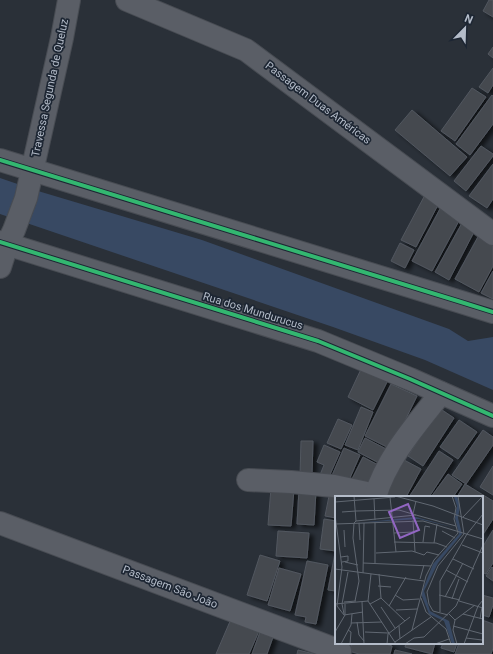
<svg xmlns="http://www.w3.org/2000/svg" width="493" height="654" viewBox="0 0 493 654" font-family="Roboto,sans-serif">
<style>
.water{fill:#384963}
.building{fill:#444950;stroke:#52575f;filter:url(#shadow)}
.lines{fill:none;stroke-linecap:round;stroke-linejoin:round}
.street-casing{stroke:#484c53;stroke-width:24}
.street{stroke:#5a5e66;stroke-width:22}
.cycleway-casing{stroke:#1d2633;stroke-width:6}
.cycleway{stroke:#33b770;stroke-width:4}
.labels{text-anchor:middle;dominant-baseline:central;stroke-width:3.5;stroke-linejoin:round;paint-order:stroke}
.street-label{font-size:11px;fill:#b4bcc9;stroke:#1d2633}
.inset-road{fill:none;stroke:#616872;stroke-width:1}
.view{fill:#9266c3;fill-opacity:0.15;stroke:#9266c3;stroke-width:2}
.inset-edge{fill:none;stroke:#b4bcc9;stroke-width:2}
</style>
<defs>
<filter id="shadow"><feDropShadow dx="4.5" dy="2.5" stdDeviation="2" flood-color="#0009"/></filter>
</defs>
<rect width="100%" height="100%" fill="#2a3038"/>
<path class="water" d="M0,178L38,191L202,240L449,329L468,341L493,337V390L425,360L333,327L0,214Z"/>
<g class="building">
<path d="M489,0H493V17L483,11Z"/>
<path d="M493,47V58L488,54Z"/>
<path d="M493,68V85L488,93L479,87Z"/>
<path d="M472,88L486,97L455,141L441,131Z"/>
<path d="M492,95L493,96V124L470,155L456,144Z"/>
<path d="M412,110L467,157L450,176L395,130Z"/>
<path d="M481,146L493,154V156L466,191L454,181Z"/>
<path d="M493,164V199L487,208L469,196Z"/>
<path d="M426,193L440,201L416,247L401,240Z"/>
<path d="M441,207L461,217L432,271L412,261Z"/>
<path d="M462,223L475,230L449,280L435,272Z"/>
<path d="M479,235L493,242V266L479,292L455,279Z"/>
<path d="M400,243L414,250L405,268L391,261Z"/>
<path d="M493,271V299L481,293Z"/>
<path d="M362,367L388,380L373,410L348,397Z"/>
<path d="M391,384L417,396L391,449L365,436Z"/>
<path d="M361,407L373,412L358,450L345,445Z"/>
<path d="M439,408L454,418L423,466L408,456Z"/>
<path d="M338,419L352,425L341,449L327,443Z"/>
<path d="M459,420L477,432L458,459L440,447Z"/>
<path d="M483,430L493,437V445L466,484L452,475Z"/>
<path d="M365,438L388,450L381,464L358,452Z"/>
<path d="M301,441H313L312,475H300Z"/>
<path d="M324,445L340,452L328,479L320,475L324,465L317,462Z"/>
<path d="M344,448L360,455L346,487L330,480Z"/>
<path d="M439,451L453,460L429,497H409Z"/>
<path d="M363,457L380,466L367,490L351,481Z"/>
<path d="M404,460L421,469L406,497H384Z"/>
<path d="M493,466V495L480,487Z"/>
<path d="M448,474L462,484L453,497H431Z"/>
<path d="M465,484L493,501V519L482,536V497H457Z"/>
<path d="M271,488L294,489L291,526L268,525Z"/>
<path d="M299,490L316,491L314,525L297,524Z"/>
<path d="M330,491L336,497V518L325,516Z"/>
<path d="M324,519L336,521V551L320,549Z"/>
<path d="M493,530V563L486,574L482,572V548Z"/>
<path d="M278,531L309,533L307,558L276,556Z"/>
<path d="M335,553H336V591L328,590Z"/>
<path d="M260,555L280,561L267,601L247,595Z"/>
<path d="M307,561L328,565L316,624L305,622L306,617L295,615Z"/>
<path d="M492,567L493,568V581L486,576Z"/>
<path d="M279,568L301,574L290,611L268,605Z"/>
<path d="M482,595L493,598V605L489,617L482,615Z"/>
<path d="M231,619L259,631L249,654H216Z"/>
<path d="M482,620L493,624V648L491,654H455L459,643H482Z"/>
<path d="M260,632L273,637L267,654H252Z"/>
<path d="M352,643H383L392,646L390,654H359L349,651Z"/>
<path d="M406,643H435L432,654L405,647Z"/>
<path d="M443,643H457L454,652L441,648Z"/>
<path d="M298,650L314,654H297Z"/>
<path d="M395,650L412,654H394Z"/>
</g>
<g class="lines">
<defs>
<g id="street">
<path d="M127,0L246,50L493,234"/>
<path d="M0,160L461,302L493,312"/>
<path d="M0,242L318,341L410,379L493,416"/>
<path d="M0,267L7,245L14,230L26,198L62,38L69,0"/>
<path d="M248,480L291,482L334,486L376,495"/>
<path d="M375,497C387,457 416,425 441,393"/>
<path d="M0,523L340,651"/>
</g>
</defs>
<use href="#street" class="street-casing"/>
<use href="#street" class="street"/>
<defs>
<g id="cycleway">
<path d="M0,160L461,302L493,312"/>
<path d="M0,242L318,341L410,379L493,416"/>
</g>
</defs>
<use href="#cycleway" class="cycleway-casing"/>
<use href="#cycleway" class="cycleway"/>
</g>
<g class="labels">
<g class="street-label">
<text transform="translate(50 88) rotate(-78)">Travessa Segunda de Queluz</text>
<text transform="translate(318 103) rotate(37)">Passagem Duas Américas</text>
<text transform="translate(253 311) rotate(17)">Rua dos Mundurucus</text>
<text transform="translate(170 587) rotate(21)">Passagem São João</text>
</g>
</g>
<g transform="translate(335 496)">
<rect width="148" height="148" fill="#2a3038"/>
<path d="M122,0L125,10L123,22L127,38L103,67L89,95L95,115L114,125L120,148H117L109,125L94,118L86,98L98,68L124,38L120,22L122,10L119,1ZM81,21L121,32L84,23L22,27Z" fill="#384963"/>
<path class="inset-road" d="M19,0L21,25L19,27L18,42L24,85L20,105M60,0L98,10L148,29M55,1L61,56M39,3L40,24M0,6L60,1M21,15L64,14L81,19M7,16L21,15M78,18L81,5M0,19L7,71L2,110L9,119L28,116M128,21L148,0M78,24L80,56M21,25L81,19L121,30M24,27L25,44M0,28L88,25L148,43M9,34L10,51M107,35L120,42M59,37L78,36M59,46L101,47L112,51M88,46L90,30L95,31M99,47L102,28M127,49L148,57M41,57L77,55L89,59L92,56L104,59M6,61L13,60V65L7,66M118,63L139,73M10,66L23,69M28,67L96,70M40,67V26M0,73L89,85M111,74L133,86M28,77L29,27M36,78L33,105L61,148M44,78L46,102L70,125M85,83L89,69M43,90L56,91M60,99L68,104L84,103M104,99L125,104M110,101L128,67M86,102L91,116L111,133L116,148M117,103L124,83M124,105L148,112M9,106L21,105M27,106L29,148M0,108L33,105M35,108L46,102M54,110L71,81M46,111L60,132M61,114L82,113M105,116V85L132,38L148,18M9,118L7,108L13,76M114,118L120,124L118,134L122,148M128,118L148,123M113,119L98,115L94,108L92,96L103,70L129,38L123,0M145,123L147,111M120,124L140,109M22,126L24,139L29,145M16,127L47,126M64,130L65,143M118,130L148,138M13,134L16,136L15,148M77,134L91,80L99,64L123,37L119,23L121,12L117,0M0,136L10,119V108M30,136L53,137M131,142L147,144M60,146L96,121M6,148L16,129L17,118M52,148L53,138L75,121M70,148L79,142L89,141L121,110L148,49M100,148L114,143M129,148L143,110L148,104"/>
<path class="view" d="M73,8L84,34L65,42L54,16Z"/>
<rect width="148" height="148" class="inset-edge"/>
</g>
<g transform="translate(465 28) rotate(23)" stroke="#1d2633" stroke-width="3" paint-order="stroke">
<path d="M0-3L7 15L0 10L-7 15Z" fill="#b4bcc9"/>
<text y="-6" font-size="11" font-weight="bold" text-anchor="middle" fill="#b4bcc9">N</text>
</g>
</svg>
